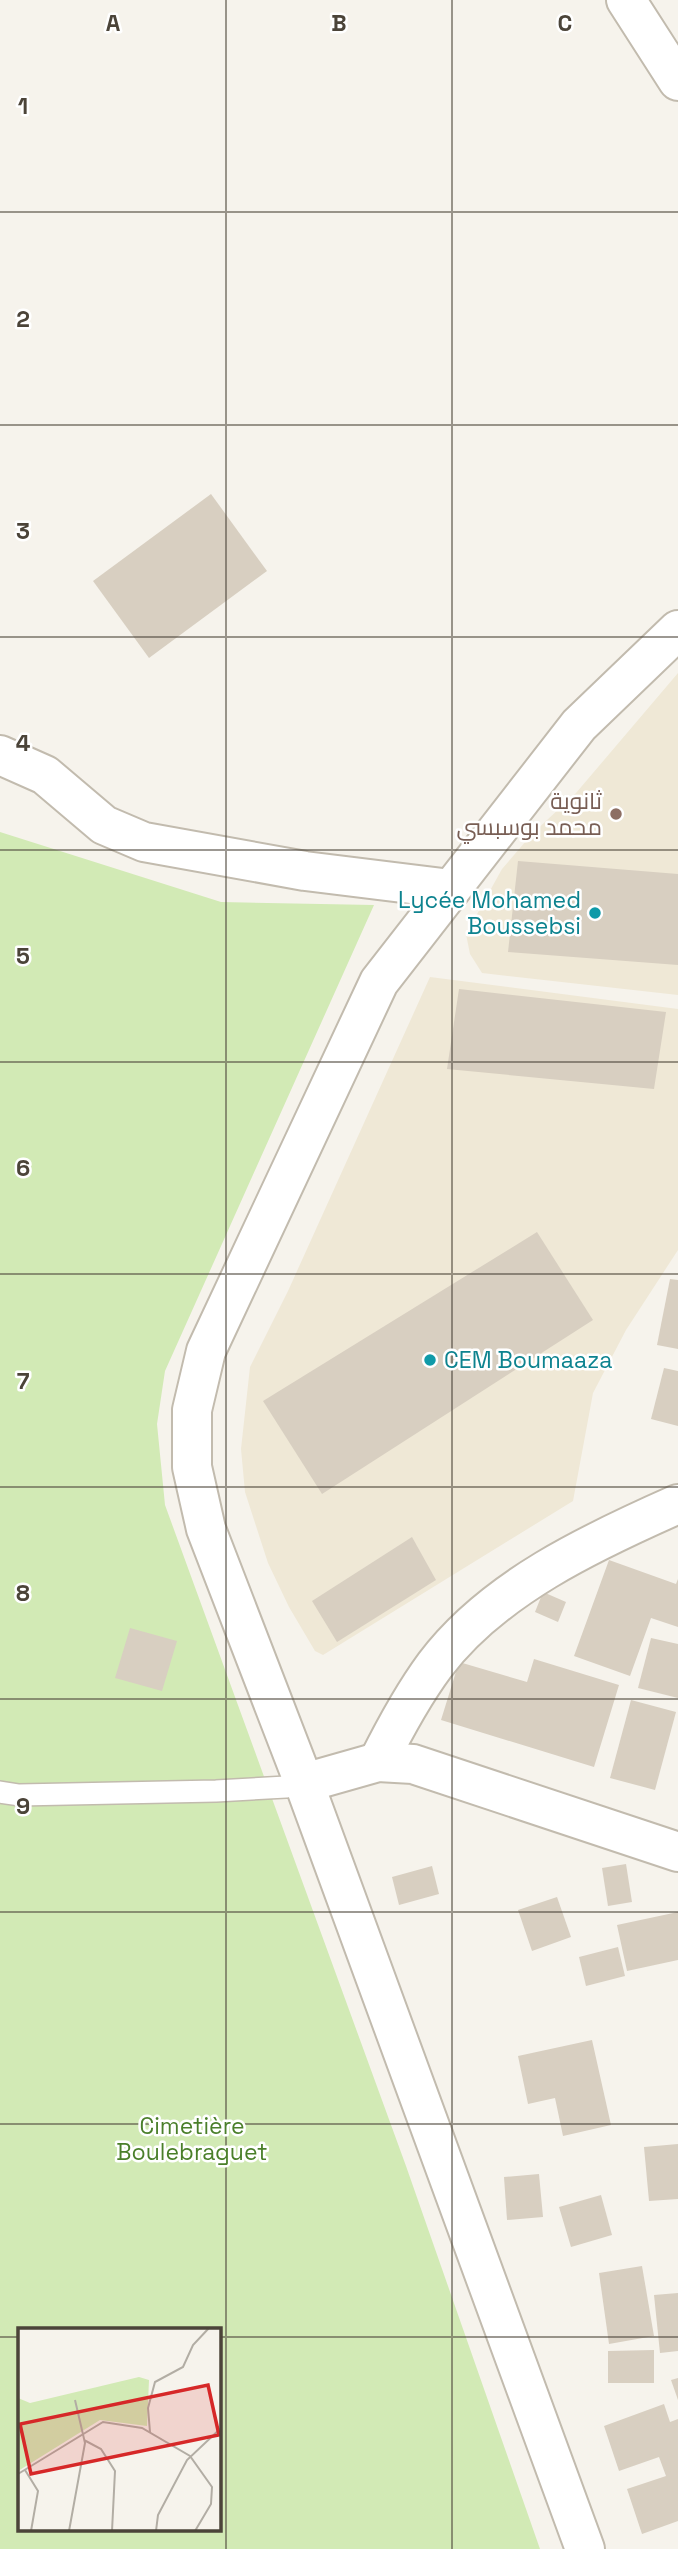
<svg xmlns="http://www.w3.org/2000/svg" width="678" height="2549" viewBox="0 0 678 2549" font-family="'Space Grotesk',Cairo,sans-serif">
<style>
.education{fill:#efe8d6}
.green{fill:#d2eab5;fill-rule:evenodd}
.building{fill:#d8cfc1}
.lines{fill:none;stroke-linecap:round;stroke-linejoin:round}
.service-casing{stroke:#c2bbae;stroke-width:24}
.minor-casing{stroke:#c2bbae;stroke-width:42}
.tertiary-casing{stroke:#c2bbae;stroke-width:42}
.service{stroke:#fff;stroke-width:21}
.minor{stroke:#fff;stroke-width:38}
.tertiary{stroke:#fff;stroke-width:38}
.grid{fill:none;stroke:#4b4439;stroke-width:2;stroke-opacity:0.55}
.education-dot{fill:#8d6e63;stroke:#fff;stroke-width:2.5}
.culture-dot{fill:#0f9aa8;stroke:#fff;stroke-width:2.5}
.labels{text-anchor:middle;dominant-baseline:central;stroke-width:5;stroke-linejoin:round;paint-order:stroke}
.education-label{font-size:23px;fill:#785e54;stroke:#fff;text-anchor:end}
.culture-label{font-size:23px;fill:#0d838f;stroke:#fff;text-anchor:end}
.park-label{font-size:23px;fill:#4a7f2a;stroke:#fff}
.inset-road{fill:none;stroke:#b2ada4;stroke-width:2}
.view{fill:#d62828;fill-opacity:0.15;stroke:#d62828;stroke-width:3.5}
.inset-edge{fill:none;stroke:#4b4439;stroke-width:3.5}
.grid-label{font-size:23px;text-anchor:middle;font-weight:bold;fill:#4b4439;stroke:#fff;stroke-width:5;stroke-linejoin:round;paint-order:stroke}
</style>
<rect width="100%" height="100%" fill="#f6f3ec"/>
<g class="education">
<path d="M678,673V995L482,973L470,954L466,934L502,869L532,834L576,793Z"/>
<path d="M430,977L678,1009V1250L626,1330L593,1393L573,1501L323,1655L315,1651L289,1607L268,1563L245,1492L241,1449L250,1367L288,1291Z"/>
</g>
<path class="green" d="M0,832L221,902L374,905L165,1371L157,1424L165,1505L406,2166L540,2549H0ZM19,2330H219V2530H19Z"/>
<g class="building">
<path d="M211,494L267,571L149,658L93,581Z"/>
<path d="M518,861L678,874V965L508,952Z"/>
<path d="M459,989L666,1012L654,1089L447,1069Z"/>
<path d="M537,1232L593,1320L322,1494L263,1401Z"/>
<path d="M670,1279L678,1280V1349L657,1345Z"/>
<path d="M664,1368L678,1371V1426L651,1419Z"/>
<path d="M412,1537L436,1580L337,1642L312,1601Z"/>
<path d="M609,1560L676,1584L678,1579V1627L651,1618L630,1676L574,1656Z"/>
<path d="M543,1592L566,1602L558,1622L535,1612Z"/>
<path d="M130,1628L177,1641L162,1691L115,1678Z"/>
<path d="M651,1638L678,1644V1698L638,1688Z"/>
<path d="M534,1659L619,1685L594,1767L441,1720L459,1662L527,1682Z"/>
<path d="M631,1700L676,1712L655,1790L610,1778Z"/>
<path d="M626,1864L632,1902L608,1906L602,1868Z"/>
<path d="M432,1866L439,1894L399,1905L392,1877Z"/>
<path d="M557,1897L571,1937L532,1951L518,1910Z"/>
<path d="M678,1912V1960L627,1971L617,1925Z"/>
<path d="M618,1947L625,1976L586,1986L579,1957Z"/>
<path d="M592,2040L611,2125L563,2136L555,2098L528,2104L518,2056Z"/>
<path d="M678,2144V2199L649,2201L644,2147Z"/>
<path d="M539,2174L543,2217L507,2220L504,2177Z"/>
<path d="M601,2195L612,2235L571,2247L559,2207Z"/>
<path d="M642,2266L654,2336L609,2344L599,2273Z"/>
<path d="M678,2293V2351L660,2353L654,2295Z"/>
<path d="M654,2350V2383H608V2351Z"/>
<path d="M678,2378V2400L671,2380Z"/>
<path d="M664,2404L670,2422L678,2419V2521L642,2534L627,2489L666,2476L659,2457L619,2471L604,2426Z"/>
</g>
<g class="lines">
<defs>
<path id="service" d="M0,1792L19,1795L216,1791L286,1787L304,1783"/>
<g id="minor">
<path d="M626,0L678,81"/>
<path d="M0,755L45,775L104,825L144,842L305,871L451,889"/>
<path d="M378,1762C395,1728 412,1696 435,1665C493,1588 592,1542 678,1504"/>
<path d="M304,1783L378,1762L413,1764L678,1852"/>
</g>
<path id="tertiary" d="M585,2549L304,1783L206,1529L192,1467V1410L206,1351L379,982L579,725L678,630"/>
</defs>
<use href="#service" class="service-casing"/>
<use href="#minor" class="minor-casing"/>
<use href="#tertiary" class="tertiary-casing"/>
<use href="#service" class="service"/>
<use href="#minor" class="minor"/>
<use href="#tertiary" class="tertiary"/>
</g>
<path class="grid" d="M226,0V2549M452,0V2549M0,212H678M0,425H678M0,637H678M0,850H678M0,1062H678M0,1274H678M0,1487H678M0,1699H678M0,1912H678M0,2124H678M0,2337H19M219,2337H678"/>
<circle class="education-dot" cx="616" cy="814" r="7"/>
<g class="culture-dot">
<circle cx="595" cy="913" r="7"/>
<circle cx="430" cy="1360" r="7"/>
</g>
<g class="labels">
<g class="education-label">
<text x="602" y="801">ثانوية<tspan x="602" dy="26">محمد بوسبسي</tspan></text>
</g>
<g class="culture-label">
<text x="581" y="900">Lycée Mohamed<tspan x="581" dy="26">Boussebsi</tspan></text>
<text x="444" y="1360" text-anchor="start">CEM Boumaaza</text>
</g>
<g class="park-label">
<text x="192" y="2126">Cimetière<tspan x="192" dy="26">Boulebraguet</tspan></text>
</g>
</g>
<g transform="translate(18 2328)">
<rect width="203" height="203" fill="#f6f3ec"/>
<path d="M121,49L131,52L129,98L82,92L0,143V70L12,75Z" fill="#d2eab5"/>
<path class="inset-road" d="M132,104L130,80L137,54L165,39L175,17L191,0M66,112L83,121L97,143L94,203M7,142L20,163L13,203M0,146L85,94L124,100L172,128L194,159L193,176L177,203M51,203L67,115L57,72M138,203L140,187L169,132L203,100"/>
<path class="view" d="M190,57L201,107L13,146L2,96Z"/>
<rect width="203" height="203" class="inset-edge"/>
</g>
<g class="grid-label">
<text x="113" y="31">A</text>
<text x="339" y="31">B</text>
<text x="565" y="31">C</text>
<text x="23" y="114">1</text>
<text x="23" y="327">2</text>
<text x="23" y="539">3</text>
<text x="23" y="751">4</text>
<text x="23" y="964">5</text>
<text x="23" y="1176">6</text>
<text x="23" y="1389">7</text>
<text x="23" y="1601">8</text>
<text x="23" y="1814">9</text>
</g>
</svg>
